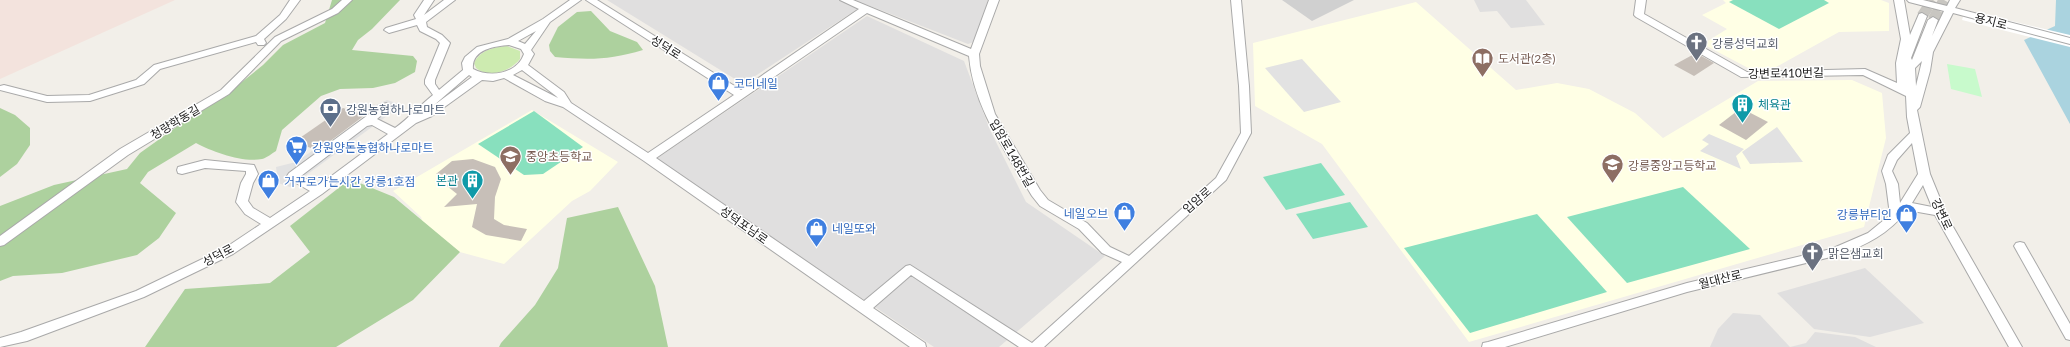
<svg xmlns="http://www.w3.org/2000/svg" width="2070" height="347" viewBox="0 0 2070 347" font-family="Lato,'Noto Sans KR',sans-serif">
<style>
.residential{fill:#e0dfdf}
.education{fill:#ffffe5}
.religious{fill:#d0d0d0}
.military{fill:#f3e3dd}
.grass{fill:#cdebb0}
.forest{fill:#add19e}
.park{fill:#c8facc}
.pitch{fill:#88e0be}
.parking{fill:#e2e2e2}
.water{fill:#aad3df}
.pier{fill:#fff}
.building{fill:#c7bfb8}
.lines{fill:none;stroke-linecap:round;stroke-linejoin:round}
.minor-tunnel{stroke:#c8c6c1;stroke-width:11;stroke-dasharray:11 5.5;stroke-linecap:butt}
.minor-casing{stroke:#a9a9a9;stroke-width:2}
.minor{fill:#fff;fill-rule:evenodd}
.labels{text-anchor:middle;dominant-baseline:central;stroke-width:3;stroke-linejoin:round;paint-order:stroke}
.street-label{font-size:12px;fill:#222;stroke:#fff}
.worship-label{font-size:12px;fill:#5b616d;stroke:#fff;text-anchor:start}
.education-label{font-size:12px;fill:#785e54;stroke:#fff;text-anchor:start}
.shop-label{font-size:12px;fill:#366cbe;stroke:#fff;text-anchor:start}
.culture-label{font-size:12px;fill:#0d838f;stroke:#fff;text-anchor:start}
.service-label{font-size:12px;fill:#4e5e75;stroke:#fff;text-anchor:start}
</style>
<rect width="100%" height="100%" fill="#f2efe9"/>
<g class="residential">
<path d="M607,0H988L974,42L968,44L865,4L743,84Z"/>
<path d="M1474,0H1526L1545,25L1511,28L1497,11L1480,12Z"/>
<path d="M867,16L964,61L990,130L1026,202L1105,256L999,347H934L656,159Z"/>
<path d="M1865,268L1924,323L1870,337L1814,329L1777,293Z"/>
<path d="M1733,313L1760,315L1790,347H1710L1718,329Z"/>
<path d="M1815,332L1855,337L1876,347H1790L1806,343Z"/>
</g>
<g class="education">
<path d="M1723,0H1881L1889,3V31L1839,32L1767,72L1750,69L1703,44L1727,29L1702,15L1726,3Z"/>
<path d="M1416,2L1516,90L1557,83L1589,89L1635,113L1663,138L1758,81L1852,80L1882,93L1886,138L1864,227L1469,342L1322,144L1255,106L1253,43Z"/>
<path d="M532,110L618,162L590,191L572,201L504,264L445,248L424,227L421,217L393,191Z"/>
</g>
<path class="religious" d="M1282,0H1354L1312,21Z"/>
<path class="military" d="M0,0H175L0,79Z"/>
<path class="grass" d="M507,46L520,51V59C511,71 488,79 476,68L474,63C480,50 494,47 507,46Z"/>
<g class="forest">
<path d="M332,0H400L372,29L358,40L352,50L413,56L417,61L415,72L395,83L373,88L340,89L321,96L282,130L276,151C272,153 267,158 262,159C243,163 213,152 196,143L148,172L140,183L176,213L159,238L137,255L62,273L13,276L0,281V206L54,185L127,169L140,153L182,123L227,94L263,65L283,45L325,23Z"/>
<path d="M591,11L610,31L637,42L643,50C610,60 589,60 555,57L550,51L549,45L558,27L577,12Z"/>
<path d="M0,108L15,115L30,128V145L17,164L0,177Z"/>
<path d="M350,179L394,197L460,252L413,300L336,347H145L185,289L270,283L310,252L290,226Z"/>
<path d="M618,207L655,286L668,347H499L501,343L535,305L558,268L567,218Z"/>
</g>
<path class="park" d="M1947,64L1975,69L1982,97L1951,89Z"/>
<g class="pitch">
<path d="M1733,0H1824L1829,3L1779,29L1729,2Z"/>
<path d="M534,111L583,147L543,174L524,175L478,144Z"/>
<path d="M1321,163L1345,195L1286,210L1263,177Z"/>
<path d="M1683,187L1750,249L1627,283L1567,217Z"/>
<path d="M1350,202L1368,227L1313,239L1296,214Z"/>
<path d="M1537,214L1607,292L1470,333L1404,248Z"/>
</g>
<g class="parking">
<path d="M1302,59L1341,102L1304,112L1265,68Z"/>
<path d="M387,100L402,105L290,187L278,183L276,167L296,162L312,151L324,153L375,114L358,109L367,103L376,105Z"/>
<path d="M1777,127L1803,162L1750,164L1742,152Z"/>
<path d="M1709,134L1744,149L1736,156L1741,169L1700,151L1709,144L1702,140Z"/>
</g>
<path class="water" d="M2056,0H2070V124L2024,40L2055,26Z"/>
<path class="pier" d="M1965,10L2070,35V47L1962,20Z"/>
<g class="building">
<path d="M1696,53L1714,63L1694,76L1674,65Z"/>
<path d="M343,108L365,115L325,145L311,148L294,142Z"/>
<path d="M1741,108L1768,122L1746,140L1719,125Z"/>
<path d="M473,159L495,167L501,179L495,197L494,219L504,225L527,229L521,241L486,235L472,227L477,204L444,207L457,194L447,186L453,176L436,174L452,161Z"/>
</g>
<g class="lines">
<g class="minor-tunnel">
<path d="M1922,16L1933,0"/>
<path d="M1933,20L1944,0"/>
</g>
<defs>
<g id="minor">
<path d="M290,0H300L286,19L264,39L266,43L264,45H258L256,42L160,69L144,84L90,101L47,102L0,90V86L4,85L47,96L89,95L136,80L154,65L256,36L280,15Z"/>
<path d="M342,0H352L338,13L281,41L229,94L128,155L4,245L0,246V236L120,149L221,90L275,37L332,9Z"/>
<path d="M424,0H434L424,15L444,0H455L426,22L427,27L442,35L450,43L435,80V84L439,90L463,70L462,63L465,57L477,47L508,39L543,19L570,0H581L550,22L531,50L534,54L528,65L564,92L571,103L648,153L734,95L586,0H597L741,90L859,9L840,0H853L971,49L989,0H999L979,54L980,66L995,114L1040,190L1048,200L1087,223L1110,247L1129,256L1216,178L1241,133L1239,86L1231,0H1241L1249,86L1251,133L1226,180L1044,347H1019L911,275L873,308L925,343L926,347H910L644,161L563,107L545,101L504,78L493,81L482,80L432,116L416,123L322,194L233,254L144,297L27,341L0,347V338L21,332L136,291L225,248L261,224L245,214L236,202L241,183L246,174V171L205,168L182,174L178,173L177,170L178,167L205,160L254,165L258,174L253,183L248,201L253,208L270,218L310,191L289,179L287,176L289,173L383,104L387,103L392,106L377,119L395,128C409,118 419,106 433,95L425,84V80L440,43L436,39L420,31L417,25L389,33L384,30L386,28L416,19L414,15ZM867,13L969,56C973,107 1007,153 1032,196L1040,206L1079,229L1102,253L1122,262L1032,343L910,265L906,266L864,301L656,158ZM536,31L525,44L518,41ZM509,45L521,49L524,54C517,74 490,78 473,69C471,50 494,46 509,45ZM522,70L556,96L558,98L513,75ZM469,75L472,77L433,106ZM372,125L388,134L318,186L301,176L367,126Z"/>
<path d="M1636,0H1646L1644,14L1747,72L1865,69L1897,83L1896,63L1901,39L1894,0H1904L1910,35L1919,14L1922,13L1927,16L1911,58L1912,60L1928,20L1933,17L1938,20L1932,36L1944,11L1909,2L1907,0H1923L1947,6L1950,0H1960L1955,8L2070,38V44L1953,13L1933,52L1930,71L1920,107L1917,110L1930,174L1948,218L2022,347H2009L1935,215L1907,210C1889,234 1866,245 1839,255L1687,292L1505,347H1482L1483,343L1488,342L1687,283L1831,249L1868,233L1890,215L1886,184L1882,171L1888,155L1910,133L1907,117L1906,96L1863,75L1741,77L1636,17L1634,15ZM1922,61L1916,86L1915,68ZM1912,143L1918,174L1900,203L1898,184L1892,171L1897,160ZM1923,185L1932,207L1912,203Z"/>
<path d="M2020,242L2024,243L2070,324V340L2066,339L2014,246L2016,243Z"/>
</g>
</defs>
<use href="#minor" class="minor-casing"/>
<use href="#minor" class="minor"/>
</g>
<defs>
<symbol id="church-pin" viewBox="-11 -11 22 30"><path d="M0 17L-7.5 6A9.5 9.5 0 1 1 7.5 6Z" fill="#6b7280" stroke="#fff"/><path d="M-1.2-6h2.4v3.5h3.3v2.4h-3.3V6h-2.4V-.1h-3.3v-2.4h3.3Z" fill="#fff"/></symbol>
<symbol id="library-pin" viewBox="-11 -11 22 30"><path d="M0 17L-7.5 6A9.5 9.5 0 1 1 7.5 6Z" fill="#8d6e63" stroke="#fff"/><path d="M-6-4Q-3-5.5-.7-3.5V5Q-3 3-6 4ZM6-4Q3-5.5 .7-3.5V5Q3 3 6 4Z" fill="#fff"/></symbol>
<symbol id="shop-pin" viewBox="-11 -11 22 30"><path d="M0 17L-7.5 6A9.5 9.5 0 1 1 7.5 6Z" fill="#3f7fe0" stroke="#fff"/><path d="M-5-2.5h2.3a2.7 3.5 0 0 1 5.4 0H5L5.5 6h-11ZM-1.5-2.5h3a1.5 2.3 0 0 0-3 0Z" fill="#fff"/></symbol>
<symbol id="building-pin" viewBox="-11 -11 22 30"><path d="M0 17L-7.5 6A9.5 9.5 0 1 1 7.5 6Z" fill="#0f9aa8" stroke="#fff"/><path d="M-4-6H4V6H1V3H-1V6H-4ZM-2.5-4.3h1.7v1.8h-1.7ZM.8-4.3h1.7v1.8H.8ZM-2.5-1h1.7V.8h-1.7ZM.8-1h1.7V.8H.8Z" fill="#fff"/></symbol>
<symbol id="bank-pin" viewBox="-11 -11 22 30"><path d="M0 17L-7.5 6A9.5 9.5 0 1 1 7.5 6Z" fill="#5c6f8a" stroke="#fff"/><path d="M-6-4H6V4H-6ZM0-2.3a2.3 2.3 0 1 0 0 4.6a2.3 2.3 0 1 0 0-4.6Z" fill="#fff"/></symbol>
<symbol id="supermarket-pin" viewBox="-11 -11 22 30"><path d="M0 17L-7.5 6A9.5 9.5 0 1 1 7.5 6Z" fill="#3f7fe0" stroke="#fff"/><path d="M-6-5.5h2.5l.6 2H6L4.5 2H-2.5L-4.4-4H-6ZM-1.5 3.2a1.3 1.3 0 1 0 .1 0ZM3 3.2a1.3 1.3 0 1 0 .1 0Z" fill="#fff"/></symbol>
<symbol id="school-pin" viewBox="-11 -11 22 30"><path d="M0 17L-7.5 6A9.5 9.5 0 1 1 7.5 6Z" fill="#8d6e63" stroke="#fff"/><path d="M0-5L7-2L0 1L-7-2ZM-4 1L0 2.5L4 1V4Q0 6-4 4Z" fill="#fff"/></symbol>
</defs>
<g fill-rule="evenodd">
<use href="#church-pin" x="1684" y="30" width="25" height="34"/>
<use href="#library-pin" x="1470" y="46" width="25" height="34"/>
<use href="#shop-pin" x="706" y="70" width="25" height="34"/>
<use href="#building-pin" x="1730" y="92" width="25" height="34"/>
<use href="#bank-pin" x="318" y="96" width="25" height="34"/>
<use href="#supermarket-pin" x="284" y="134" width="25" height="34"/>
<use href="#school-pin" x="498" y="144" width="25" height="34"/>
<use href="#school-pin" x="1600" y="152" width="25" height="34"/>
<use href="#building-pin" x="460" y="168" width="25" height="34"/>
<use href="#shop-pin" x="256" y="168" width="25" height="34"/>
<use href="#shop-pin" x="1112" y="200" width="25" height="34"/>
<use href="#shop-pin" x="1894" y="202" width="25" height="34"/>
<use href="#shop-pin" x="804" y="216" width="25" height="34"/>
<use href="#church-pin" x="1800" y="240" width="25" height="34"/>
</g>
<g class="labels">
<g class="street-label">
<text transform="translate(1991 21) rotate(14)">용지로</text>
<text transform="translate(666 47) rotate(32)">성덕로</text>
<text transform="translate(1786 73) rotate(-1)">강변로410번길</text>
<text transform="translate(175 122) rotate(-31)">청량학동길</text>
<text transform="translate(1012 153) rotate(60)">입암로148번길</text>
<text transform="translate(1197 200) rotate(-41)">입암로</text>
<text transform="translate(1942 214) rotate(65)">강변로</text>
<text transform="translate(744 225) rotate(35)">성덕포남로</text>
<text transform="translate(218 255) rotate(-28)">성덕로</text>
<text transform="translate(1720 279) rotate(-14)">월대산로</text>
</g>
<g class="worship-label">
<text x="1712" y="43">강릉성덕교회</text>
<text x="1828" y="253">맑은샘교회</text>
</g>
<g class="education-label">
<text x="1498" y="58">도서관(2층)</text>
<text x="526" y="156">중앙초등학교</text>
<text x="1628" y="165">강릉중앙고등학교</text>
</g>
<g class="shop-label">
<text x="734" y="83">코디네일</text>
<text x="312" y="147">강원양돈농협하나로마트</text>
<text x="284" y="181">거꾸로가는시간 강릉1호점</text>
<text x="1108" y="213" text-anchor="end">네일오브</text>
<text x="1892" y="214" text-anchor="end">강릉뷰티인</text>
<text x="832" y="228">네일또와</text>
</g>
<g class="culture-label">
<text x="1758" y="104">체육관</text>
<text x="458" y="180" text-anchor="end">본관</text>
</g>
<g class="service-label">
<text x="346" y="109">강원농협하나로마트</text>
</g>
</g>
</svg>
